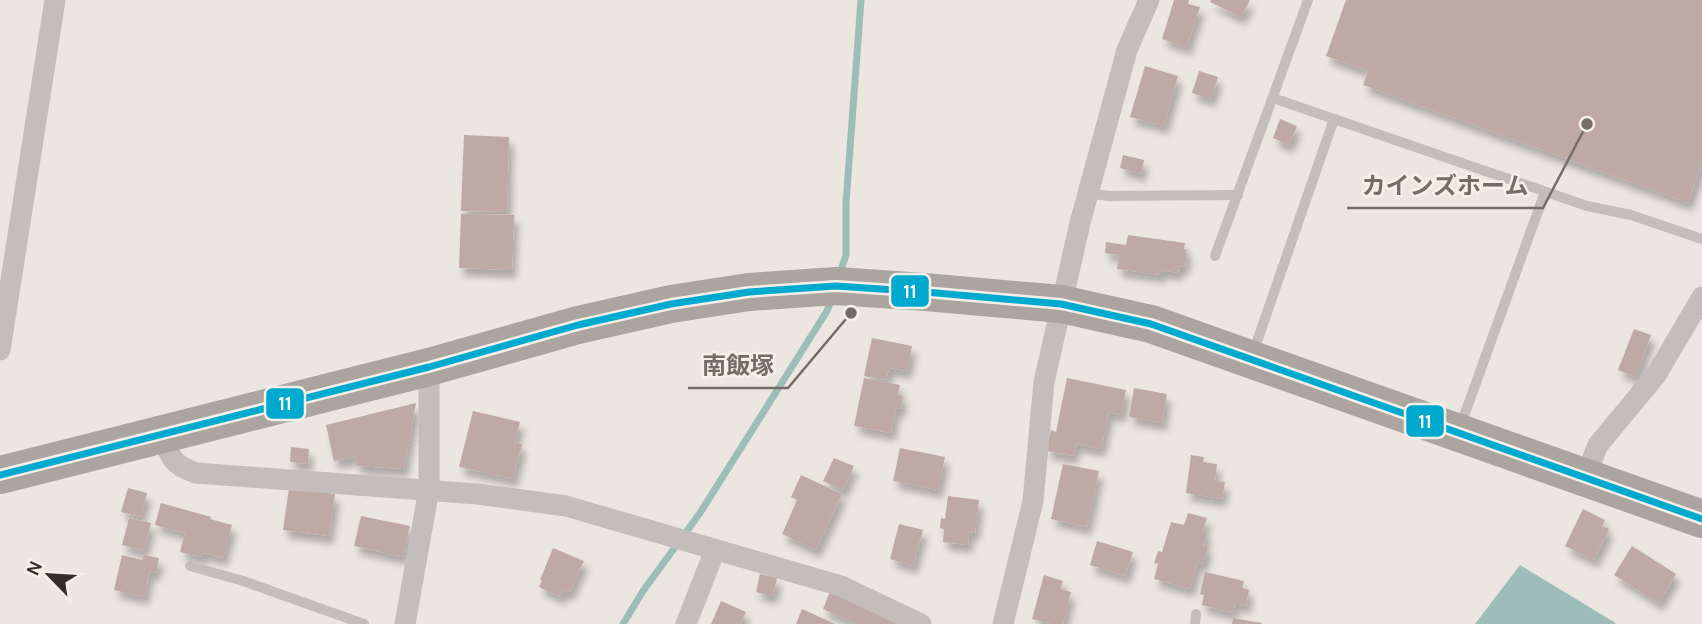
<svg xmlns="http://www.w3.org/2000/svg" width="1702" height="624" viewBox="0 0 1702 624" font-family="Karla,'Noto Sans JP',sans-serif">
<style>
.water{fill:#9ebdb9}
.lines{fill:none;stroke-linecap:round;stroke-linejoin:round}
.stream{stroke:#9ebdb9;stroke-width:7}
.building{fill:#bea9a4;filter:url(#shadow)}
.lane{stroke:#c4beba;stroke-width:10}
.street{stroke:#c4beba;stroke-width:21}
.highway{stroke:#aba49f;stroke-width:38}
.bus-1-casing{stroke:#f8efe8;stroke-width:12}
.bus-1{stroke:#00a9ce;stroke-width:7}
.leader{fill:none;stroke:#756c68;stroke-width:2.5}
.callout-dot{fill:#756c68;stroke:#f8efe8;stroke-width:2.5}
.callout-label{font-size:24px;text-anchor:middle;font-weight:bold;fill:#756c68;stroke:#f8efe8;stroke-width:5;stroke-linejoin:round;paint-order:stroke}
.line-badge{stroke:#f8efe8;stroke-width:2.5}
.badge-label{font-size:19px;text-anchor:middle;font-weight:bold;fill:#fff}
</style>
<defs>
<filter id="shadow"><feDropShadow dx="4.5" dy="8" stdDeviation="3.5" flood-color="#0004"/></filter>
</defs>
<rect width="100%" height="100%" fill="#ece6e0"/>
<path class="water" d="M1520,565L1614,622L1616,624H1475Z"/>
<g class="lines">
<g class="stream">
<path d="M840,273L846,255V203L861,0"/>
<path d="M623,624L643,591L700,513L827,311L832,298"/>
</g>
</g>
<g class="building">
<path d="M1174,0H1189L1188,4L1200,7L1187,47L1162,39Z"/>
<path d="M1211,0H1250L1241,17L1210,2Z"/>
<path d="M1346,0H1702V163L1688,203L1363,85L1368,71L1326,56Z"/>
<path d="M1145,66L1178,76L1164,126L1130,117Z"/>
<path d="M1199,71L1218,77L1211,99L1192,93Z"/>
<path d="M1280,119L1297,126L1289,145L1273,138Z"/>
<path d="M464,135L509,137L507,212L461,211Z"/>
<path d="M1123,155L1144,160L1141,174L1120,168Z"/>
<path d="M461,214L514,215L512,270L459,268Z"/>
<path d="M1128,235L1185,243L1184,249L1187,250L1185,267L1179,266L1178,273L1161,270V275L1117,269L1119,255L1105,253L1106,242L1126,245Z"/>
<path d="M1634,329L1651,335L1636,377L1618,370Z"/>
<path d="M872,338L912,346L907,371L889,368L886,380L864,376Z"/>
<path d="M864,378L900,385L898,395L903,396L901,409L896,408L891,433L854,426Z"/>
<path d="M1067,378L1126,390L1121,415L1109,412L1101,449L1076,444L1073,456L1046,451L1051,430L1056,432Z"/>
<path d="M1134,388L1167,394L1162,423L1129,417Z"/>
<path d="M416,403L404,469L357,466L355,457L334,461L326,425Z"/>
<path d="M473,411L520,422L515,443L522,444L513,479L459,467Z"/>
<path d="M291,447L309,449L308,464L290,462Z"/>
<path d="M900,448L945,457L938,490L893,481Z"/>
<path d="M1191,455L1204,457L1203,462L1217,464L1215,481L1225,482L1222,499L1186,493Z"/>
<path d="M834,458L854,466L843,490L823,481Z"/>
<path d="M1063,464L1099,471L1087,527L1051,519Z"/>
<path d="M801,475L842,494L816,550L782,534L797,500L791,497Z"/>
<path d="M128,488L147,493L141,517L121,512Z"/>
<path d="M289,488L335,494L329,536L283,530Z"/>
<path d="M948,496L979,500L975,533L969,532L968,545L943,542L944,529L940,528L941,518L945,519Z"/>
<path d="M161,503L211,517L210,519L232,525L223,558L203,553L201,557L180,552L185,533L155,525Z"/>
<path d="M1583,509L1605,520L1602,526L1609,529L1594,560L1565,546Z"/>
<path d="M1188,513L1207,518L1203,531L1207,533L1203,545L1208,547L1203,564L1198,562L1190,589L1154,579L1158,564L1154,563L1158,551L1162,552L1171,522L1184,525Z"/>
<path d="M361,516L410,526L403,557L354,546Z"/>
<path d="M129,518L151,523L144,551L122,545Z"/>
<path d="M899,524L923,530L913,566L890,559Z"/>
<path d="M1097,541L1133,552L1125,576L1090,565Z"/>
<path d="M1632,546L1676,574L1659,603L1614,575Z"/>
<path d="M553,548L584,561L570,592L564,590L561,597L539,587L542,580H540Z"/>
<path d="M122,555L142,560L144,555L159,558L156,573L150,571L144,597L114,590Z"/>
<path d="M1205,572L1244,581L1242,588L1249,590L1246,606L1235,603L1233,613L1202,605L1204,595L1200,594Z"/>
<path d="M760,574L777,578L773,596L756,592Z"/>
<path d="M1044,575L1063,581L1060,589L1071,592L1063,624H1051L1032,619Z"/>
<path d="M830,591L901,624H856L823,609Z"/>
<path d="M721,601L746,612L740,624H711Z"/>
<path d="M802,609L835,624H796Z"/>
<path d="M1233,618L1262,623L1261,624H1232Z"/>
</g>
<g class="lines">
<g class="lane">
<path d="M1273,98L1587,206L1631,215L1702,239"/>
<path d="M1088,193L1108,196L1238,195"/>
<path d="M1215,256L1308,0"/>
<path d="M1253,353L1334,119"/>
<path d="M1460,427L1545,192"/>
<path d="M190,566L243,581L364,624"/>
<path d="M1195,624L1196,614"/>
</g>
<g class="street">
<path d="M0,350L55,0"/>
<path d="M163,436C170,458 173,465 196,473L477,494L566,506L841,586L921,624"/>
<path d="M1585,478L1598,445L1656,375L1702,297"/>
<path d="M405,624L429,489V367"/>
<path d="M686,624L715,550"/>
<path d="M1003,624L1033,501L1044,382L1080,223L1127,50L1149,0"/>
</g>
<path class="highway" d="M0,475L429,367L578,325L671,304L749,292L836,286L925,292L1061,304L1151,324L1702,519"/>
<defs>
<path id="bus-1" d="M0,475L429,367L578,325L671,304L749,292L836,286L925,292L1061,304L1151,324L1702,519"/>
</defs>
<use href="#bus-1" class="bus-1-casing"/>
<use href="#bus-1" class="bus-1"/>
</g>
<path class="leader" d="M1587 124L1543 208H1347M851 313L788 388H688"/>
<g class="callout-dot">
<circle cx="1587" cy="124" r="7"/>
<circle cx="851" cy="313" r="7"/>
</g>
<g class="callout-label">
<text x="1445" y="194">カインズホーム</text>
<text x="738" y="374">南飯塚</text>
</g>
<g class="line-badge">
<rect x="890" y="274" width="40" height="34" rx="7" fill="#00a9ce"/>
<rect x="265" y="387" width="40" height="33" rx="7" fill="#00a9ce"/>
<rect x="1405" y="404" width="40" height="34" rx="7" fill="#00a9ce"/>
</g>
<g class="badge-label">
<text x="910" y="298">11</text>
<text x="285" y="410">11</text>
<text x="1425" y="428">11</text>
</g>
<g transform="translate(49 575) rotate(295)" stroke="#f8efe8" stroke-width="5" paint-order="stroke">
<path d="M0-5L12 26L0 18L-12 26Z" fill="#352b28"/>
<text y="-10" font-size="19" font-weight="bold" text-anchor="middle" fill="#352b28">N</text>
</g>
</svg>
